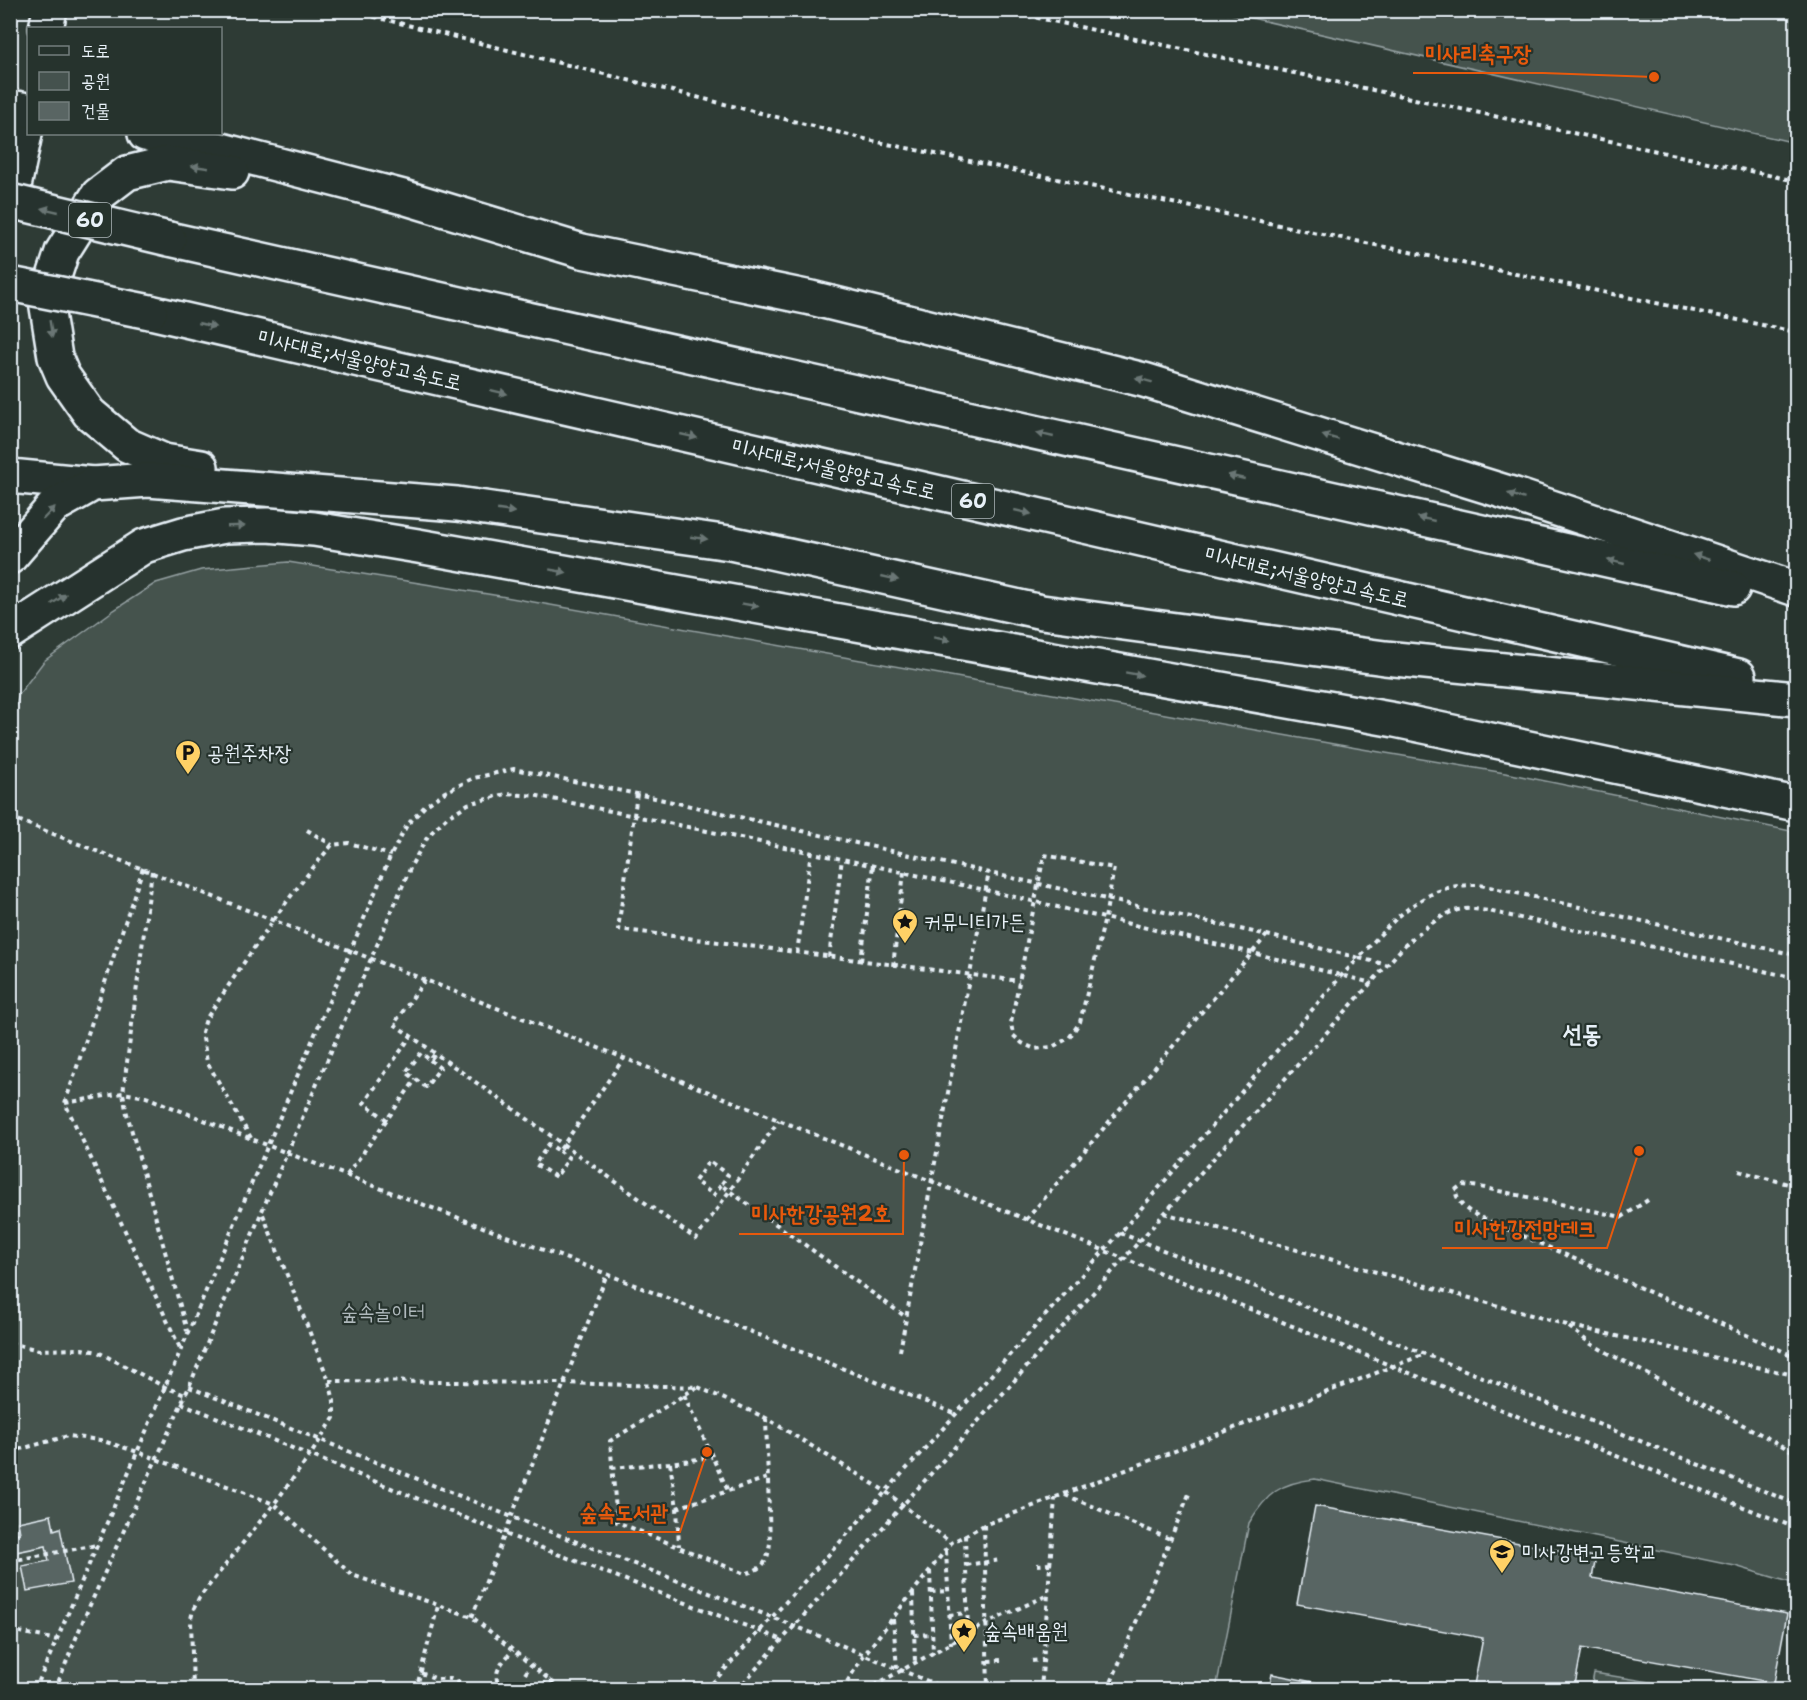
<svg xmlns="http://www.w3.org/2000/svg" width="1807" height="1700" viewBox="0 0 1807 1700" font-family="'Shantell Sans','Poor Story',sans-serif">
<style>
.green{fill:#45524e;stroke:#96a2a3;stroke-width:1.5}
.building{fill:#596563;stroke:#e8f1f8;stroke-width:1.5}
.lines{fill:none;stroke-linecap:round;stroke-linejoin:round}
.minor-casing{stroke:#e8f1f8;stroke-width:38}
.major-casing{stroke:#e8f1f8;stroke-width:38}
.highway-casing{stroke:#e8f1f8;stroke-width:38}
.path{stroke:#e8f1f8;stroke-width:4;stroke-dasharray:4.5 4.5;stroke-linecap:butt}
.minor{stroke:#26332d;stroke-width:33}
.major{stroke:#26332d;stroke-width:33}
.highway{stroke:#26332d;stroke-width:33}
.highway-bridge-casing{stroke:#e8f1f8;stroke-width:38;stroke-linecap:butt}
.highway-bridge{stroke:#26332d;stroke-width:33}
.oneway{fill:#6a7674}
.labels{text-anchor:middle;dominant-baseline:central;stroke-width:4.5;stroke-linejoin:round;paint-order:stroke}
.shield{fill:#26332d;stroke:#aeb8bb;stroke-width:1.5}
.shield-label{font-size:20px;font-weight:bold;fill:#e8f1f8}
.street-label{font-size:21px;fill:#e8f1f8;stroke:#26332d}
.poi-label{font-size:21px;fill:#e8f1f8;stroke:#26332d;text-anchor:start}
.park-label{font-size:21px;fill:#afb9bc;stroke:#26332d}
.quarter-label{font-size:24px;font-weight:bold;fill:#e8f1f8;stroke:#26332d}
.leader{fill:none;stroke:#e8590c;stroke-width:2}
.callout-dot{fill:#e8590c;stroke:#26332d;stroke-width:2}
.callout-label{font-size:22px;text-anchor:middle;font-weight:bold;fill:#e8590c;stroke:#26332d;stroke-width:4.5;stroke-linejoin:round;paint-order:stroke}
</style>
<rect width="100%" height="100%" fill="#2e3b35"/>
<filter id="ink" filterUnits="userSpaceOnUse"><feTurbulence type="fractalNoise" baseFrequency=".0167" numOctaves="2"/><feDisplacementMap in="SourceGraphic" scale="12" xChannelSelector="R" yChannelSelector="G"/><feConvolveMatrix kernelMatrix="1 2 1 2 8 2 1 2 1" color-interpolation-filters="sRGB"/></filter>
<g filter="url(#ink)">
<g class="green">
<path d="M1221,11H1796V143Z"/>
<path d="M288,562L500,596L1362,749L1511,774L1796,832V1584L1735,1566L1315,1479C1280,1483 1267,1493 1249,1523L1216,1689L11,1690V724L19,694L44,661L114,610L156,583L201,570Z"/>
<path d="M1594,1673L1694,1689H1591Z"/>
</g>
<g class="building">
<path d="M1315,1506L1596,1557L1592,1578L1787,1614L1774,1683L1582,1648L1574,1690H1473L1483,1638L1297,1604Z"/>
<path d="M51,1515L54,1530L60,1528L71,1583L27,1591L22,1566L49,1561L46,1546L16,1552L13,1534L20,1533L18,1522Z"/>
<path d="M1272,1674L1354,1690H1269Z"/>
</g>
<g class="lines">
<defs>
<g id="minor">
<path d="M46,28L50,10"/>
<path d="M10,632L144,546L183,534L225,526L268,525L314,529L418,546L1395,720L1796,804"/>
</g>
<path id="major" d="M10,206L28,119"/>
<g id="highway">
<path d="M10,107L28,110"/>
<path d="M145,134L202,145L403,197L582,251L811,298L1144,380L1515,495L1796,589"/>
<path d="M169,239L1733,588"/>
<path d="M150,312L1739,676"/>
<path d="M201,467L164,461L127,445L89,413L63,376L55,357L46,301L62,252L98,195L127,173L168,163L232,172"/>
<path d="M10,476L93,484"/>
<path d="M10,557L54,506L93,484L148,480L457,504L730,543L1042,612L1385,658L1796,699"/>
</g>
</defs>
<use href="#minor" class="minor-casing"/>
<use href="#major" class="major-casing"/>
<use href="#highway" class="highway-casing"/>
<g class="path">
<path d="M347,10L873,141L1796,332"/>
<path d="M1001,10L1796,181"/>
<path d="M637,794L618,929L1019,981"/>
<path d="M10,817L624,1058L1796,1528"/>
<path d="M307,830L332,845"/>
<path d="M1044,855L1114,868L1105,918L1080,1022L1069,1038L1052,1047L1035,1049L1022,1043L1013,1035L1011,1023Z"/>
<path d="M143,868L65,1103L180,1348"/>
<path d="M152,871L123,1093L126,1110L187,1331"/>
<path d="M797,953L811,852"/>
<path d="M829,957L842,859"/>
<path d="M861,961L873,865"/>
<path d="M893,966L904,872"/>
<path d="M425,980L394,1024L696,1239L779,1120"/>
<path d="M430,1060L440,1068L426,1087L406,1072L421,1053L430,1060L435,1054"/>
<path d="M65,1103L123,1093L146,1097L287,1153L607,1274L956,1414"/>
<path d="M387,1120L364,1103L411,1036"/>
<path d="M251,1138L207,1062L202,1032L206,1019C246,960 285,899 332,845L349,843L391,855"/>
<path d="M559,1151L569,1158L556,1177L535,1164L549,1144L559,1151L624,1058"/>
<path d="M1739,1171L1796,1186"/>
<path d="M347,1175L416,1079"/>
<path d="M721,1185L714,1195L695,1181L709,1161L728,1175L721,1185L906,1317"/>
<path d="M1648,1200L1622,1217L1480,1187L1462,1185L1455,1190C1458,1204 1466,1210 1478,1216L1796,1357"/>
<path d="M1164,1213L1567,1325L1789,1374L1796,1372"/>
<path d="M1026,1220L1267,935"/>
<path d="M1120,1233L1425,1354L1796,1504"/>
<path d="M1569,1327L1591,1344L1796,1453"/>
<path d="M10,1343L39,1350L82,1349L98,1352L165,1387L185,1395"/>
<path d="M900,1351L989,872"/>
<path d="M329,1381L563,1383L698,1387L766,1418L885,1491L951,1543"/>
<path d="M189,1387L512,1517L795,1626L949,1690"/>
<path d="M697,1387L610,1441L617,1522L745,1574C765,1567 767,1563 770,1543L766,1419"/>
<path d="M684,1395L728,1491"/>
<path d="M181,1403L505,1534L783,1640"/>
<path d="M10,1452L68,1436L100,1440L138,1452L274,1504L352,1575L472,1617L562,1690"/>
<path d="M670,1463L677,1508L679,1546"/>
<path d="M612,1468L670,1463L712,1457"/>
<path d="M1065,1495L1170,1539"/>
<path d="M677,1508L767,1478"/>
<path d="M984,1525L988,1690"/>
<path d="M965,1535L968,1633"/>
<path d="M946,1551L951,1644"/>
<path d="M10,1561L97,1545"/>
<path d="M966,1565L1001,1560"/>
<path d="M1037,1565L1050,1564"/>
<path d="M930,1571L933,1654"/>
<path d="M931,1592L948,1591"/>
<path d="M913,1593L915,1663"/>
<path d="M949,1615L967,1613"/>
<path d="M472,1617L607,1274"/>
<path d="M893,1619L897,1668"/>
<path d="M10,1630L57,1640"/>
<path d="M914,1635L932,1634"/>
<path d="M988,1661L1001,1660"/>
<path d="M1032,1661L1043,1660"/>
<path d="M421,1673L437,1679H451L464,1684L483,1688L498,1684"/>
<path d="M525,1674L531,1665"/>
<path d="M524,1688L526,1690"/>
<path d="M35,1690C155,1412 273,1133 391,855L407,825L425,806L445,792L474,778L514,769L637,794L1267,935L1359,958C1385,929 1412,896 1452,887C1461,885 1471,885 1480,885L1796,955"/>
<path d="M55,1690L85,1616L189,1387L262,1211L412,864L428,836L446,818L468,804L506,794L538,796L842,859L985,890L1253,953L1372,983"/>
<path d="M193,1690L191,1619L193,1610L199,1598L274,1504L311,1454L334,1418V1401L329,1381L262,1212"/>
<path d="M416,1690L438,1606"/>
<path d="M501,1690C490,1673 502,1663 513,1650"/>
<path d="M535,1690L551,1680"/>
<path d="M706,1690L1120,1233L1342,975L1359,958L1388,965"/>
<path d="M737,1690L1405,945C1420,932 1444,910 1465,909C1472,908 1481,910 1488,911L1796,978"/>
<path d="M844,1690L845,1685L864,1655L951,1543L984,1525L1425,1354"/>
<path d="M866,1690L987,1623L1048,1595"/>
<path d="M1041,1690L1055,1498"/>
<path d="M1108,1690L1189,1494"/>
</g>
<use href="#minor" class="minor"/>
<use href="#major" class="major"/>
<use href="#highway" class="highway"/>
<defs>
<g id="highway-bridge">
<path d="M10,201L169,239"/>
<path d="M10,284L150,312"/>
</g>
</defs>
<use href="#highway-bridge" class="highway-bridge-casing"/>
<use href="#highway-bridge" class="highway-bridge"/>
</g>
<defs><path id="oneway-solid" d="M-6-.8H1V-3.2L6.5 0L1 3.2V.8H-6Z" transform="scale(1.5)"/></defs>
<g class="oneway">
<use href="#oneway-solid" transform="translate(200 167) rotate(-172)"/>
<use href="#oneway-solid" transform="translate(50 210) rotate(-167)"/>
<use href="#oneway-solid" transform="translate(207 325) rotate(13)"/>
<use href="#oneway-solid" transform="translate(51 329) rotate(81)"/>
<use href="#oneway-solid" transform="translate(1144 380) rotate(-165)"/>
<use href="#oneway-solid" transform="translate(499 392) rotate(13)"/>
<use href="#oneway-solid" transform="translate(1045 435) rotate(-167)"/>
<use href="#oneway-solid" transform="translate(689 436) rotate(13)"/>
<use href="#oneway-solid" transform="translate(1330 437) rotate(-163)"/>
<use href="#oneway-solid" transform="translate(1236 477) rotate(-167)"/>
<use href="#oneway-solid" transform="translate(1516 496) rotate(-162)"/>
<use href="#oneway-solid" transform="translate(506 511) rotate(8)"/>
<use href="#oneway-solid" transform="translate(1023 512) rotate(13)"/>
<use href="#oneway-solid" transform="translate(49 513) rotate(-46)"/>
<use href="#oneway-solid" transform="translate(1426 519) rotate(-167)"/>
<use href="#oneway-solid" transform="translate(236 526) rotate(-2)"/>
<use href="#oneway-solid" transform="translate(699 538) rotate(8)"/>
<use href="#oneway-solid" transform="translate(1701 557) rotate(-162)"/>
<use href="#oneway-solid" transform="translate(1616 562) rotate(-167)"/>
<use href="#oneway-solid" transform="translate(558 571) rotate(10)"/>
<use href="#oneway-solid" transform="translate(890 578) rotate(13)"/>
<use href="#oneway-solid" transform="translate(59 599) rotate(-34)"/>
<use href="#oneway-solid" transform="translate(750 605) rotate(10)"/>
<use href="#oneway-solid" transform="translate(942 639) rotate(10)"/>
<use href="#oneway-solid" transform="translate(1134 674) rotate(10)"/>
</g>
</g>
<defs>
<symbol id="parking-pin" viewBox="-11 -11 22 30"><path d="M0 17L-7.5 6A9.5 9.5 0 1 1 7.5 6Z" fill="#ffd166" stroke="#26332d"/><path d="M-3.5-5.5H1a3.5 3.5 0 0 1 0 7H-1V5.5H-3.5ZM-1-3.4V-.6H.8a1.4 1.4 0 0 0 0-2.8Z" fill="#111"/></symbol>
<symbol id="sight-pin" viewBox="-11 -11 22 30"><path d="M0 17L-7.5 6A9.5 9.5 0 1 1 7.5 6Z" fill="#ffd166" stroke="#26332d"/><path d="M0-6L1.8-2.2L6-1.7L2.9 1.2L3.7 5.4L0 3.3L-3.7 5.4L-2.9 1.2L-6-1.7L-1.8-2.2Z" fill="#111"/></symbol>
<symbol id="school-pin" viewBox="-11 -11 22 30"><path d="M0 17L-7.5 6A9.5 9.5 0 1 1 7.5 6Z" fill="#ffd166" stroke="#26332d"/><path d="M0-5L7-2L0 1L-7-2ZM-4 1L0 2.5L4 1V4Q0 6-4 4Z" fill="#111"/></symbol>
</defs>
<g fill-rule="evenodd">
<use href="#parking-pin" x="173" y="738" width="30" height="40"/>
<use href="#sight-pin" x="890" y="907" width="30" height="40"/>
<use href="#school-pin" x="1487" y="1537" width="30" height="40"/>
<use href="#sight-pin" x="949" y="1616" width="30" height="40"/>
</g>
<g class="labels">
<g class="shield">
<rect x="69" y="203" width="42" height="34" rx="4.5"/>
<rect x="952" y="484" width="42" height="34" rx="4.5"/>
</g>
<g class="shield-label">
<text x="90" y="220">60</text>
<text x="973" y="501">60</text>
</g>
<g class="street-label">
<text transform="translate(360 360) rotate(13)">미사대로;서울양양고속도로</text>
<text transform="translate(834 469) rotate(13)">미사대로;서울양양고속도로</text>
<text transform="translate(1307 577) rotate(13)">미사대로;서울양양고속도로</text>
</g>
<g class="poi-label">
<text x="207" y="753">공원주차장</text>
<text x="924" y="922">커뮤니티가든</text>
<text x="1522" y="1552">미사강변고등학교</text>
<text x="984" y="1631">숲속배움원</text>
</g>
<g class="park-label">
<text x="383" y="1312">숲속놀이터</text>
</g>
<g class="quarter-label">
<text x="1582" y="1034">선동</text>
</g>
</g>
<path class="leader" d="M1654 77L1543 73H1413M904 1155L903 1234H739M1639 1151L1607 1248H1442M707 1452L680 1532H567"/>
<g class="callout-dot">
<circle cx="1654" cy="77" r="6"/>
<circle cx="904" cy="1155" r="6"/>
<circle cx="1639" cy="1151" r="6"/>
<circle cx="707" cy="1452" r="6"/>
</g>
<g class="callout-label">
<text x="1478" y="61">미사리축구장</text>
<text x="821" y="1221">미사한강공원2호</text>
<text x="1525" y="1236">미사한강전망데크</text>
<text x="624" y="1520">숲속도서관</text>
</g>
<rect width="1807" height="1700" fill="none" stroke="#26332d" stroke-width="36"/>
<rect x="18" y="18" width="1771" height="1664" fill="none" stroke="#e8f1f8" stroke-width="2" filter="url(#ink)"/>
<rect x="27" y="27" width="195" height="108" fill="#26332d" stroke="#747f7e" stroke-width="1.5"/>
<rect x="39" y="46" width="30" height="9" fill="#26332d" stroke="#747f7e" stroke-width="1.5"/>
<text x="81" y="57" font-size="18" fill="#e8f1f8">도로</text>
<rect x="39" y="72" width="30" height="18" fill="#45524e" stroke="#747f7e" stroke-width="1.5"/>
<text x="81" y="87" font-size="18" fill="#e8f1f8">공원</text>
<rect x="39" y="102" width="30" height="18" fill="#596563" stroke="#747f7e" stroke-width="1.5"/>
<text x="81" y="117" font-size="18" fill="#e8f1f8">건물</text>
</svg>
